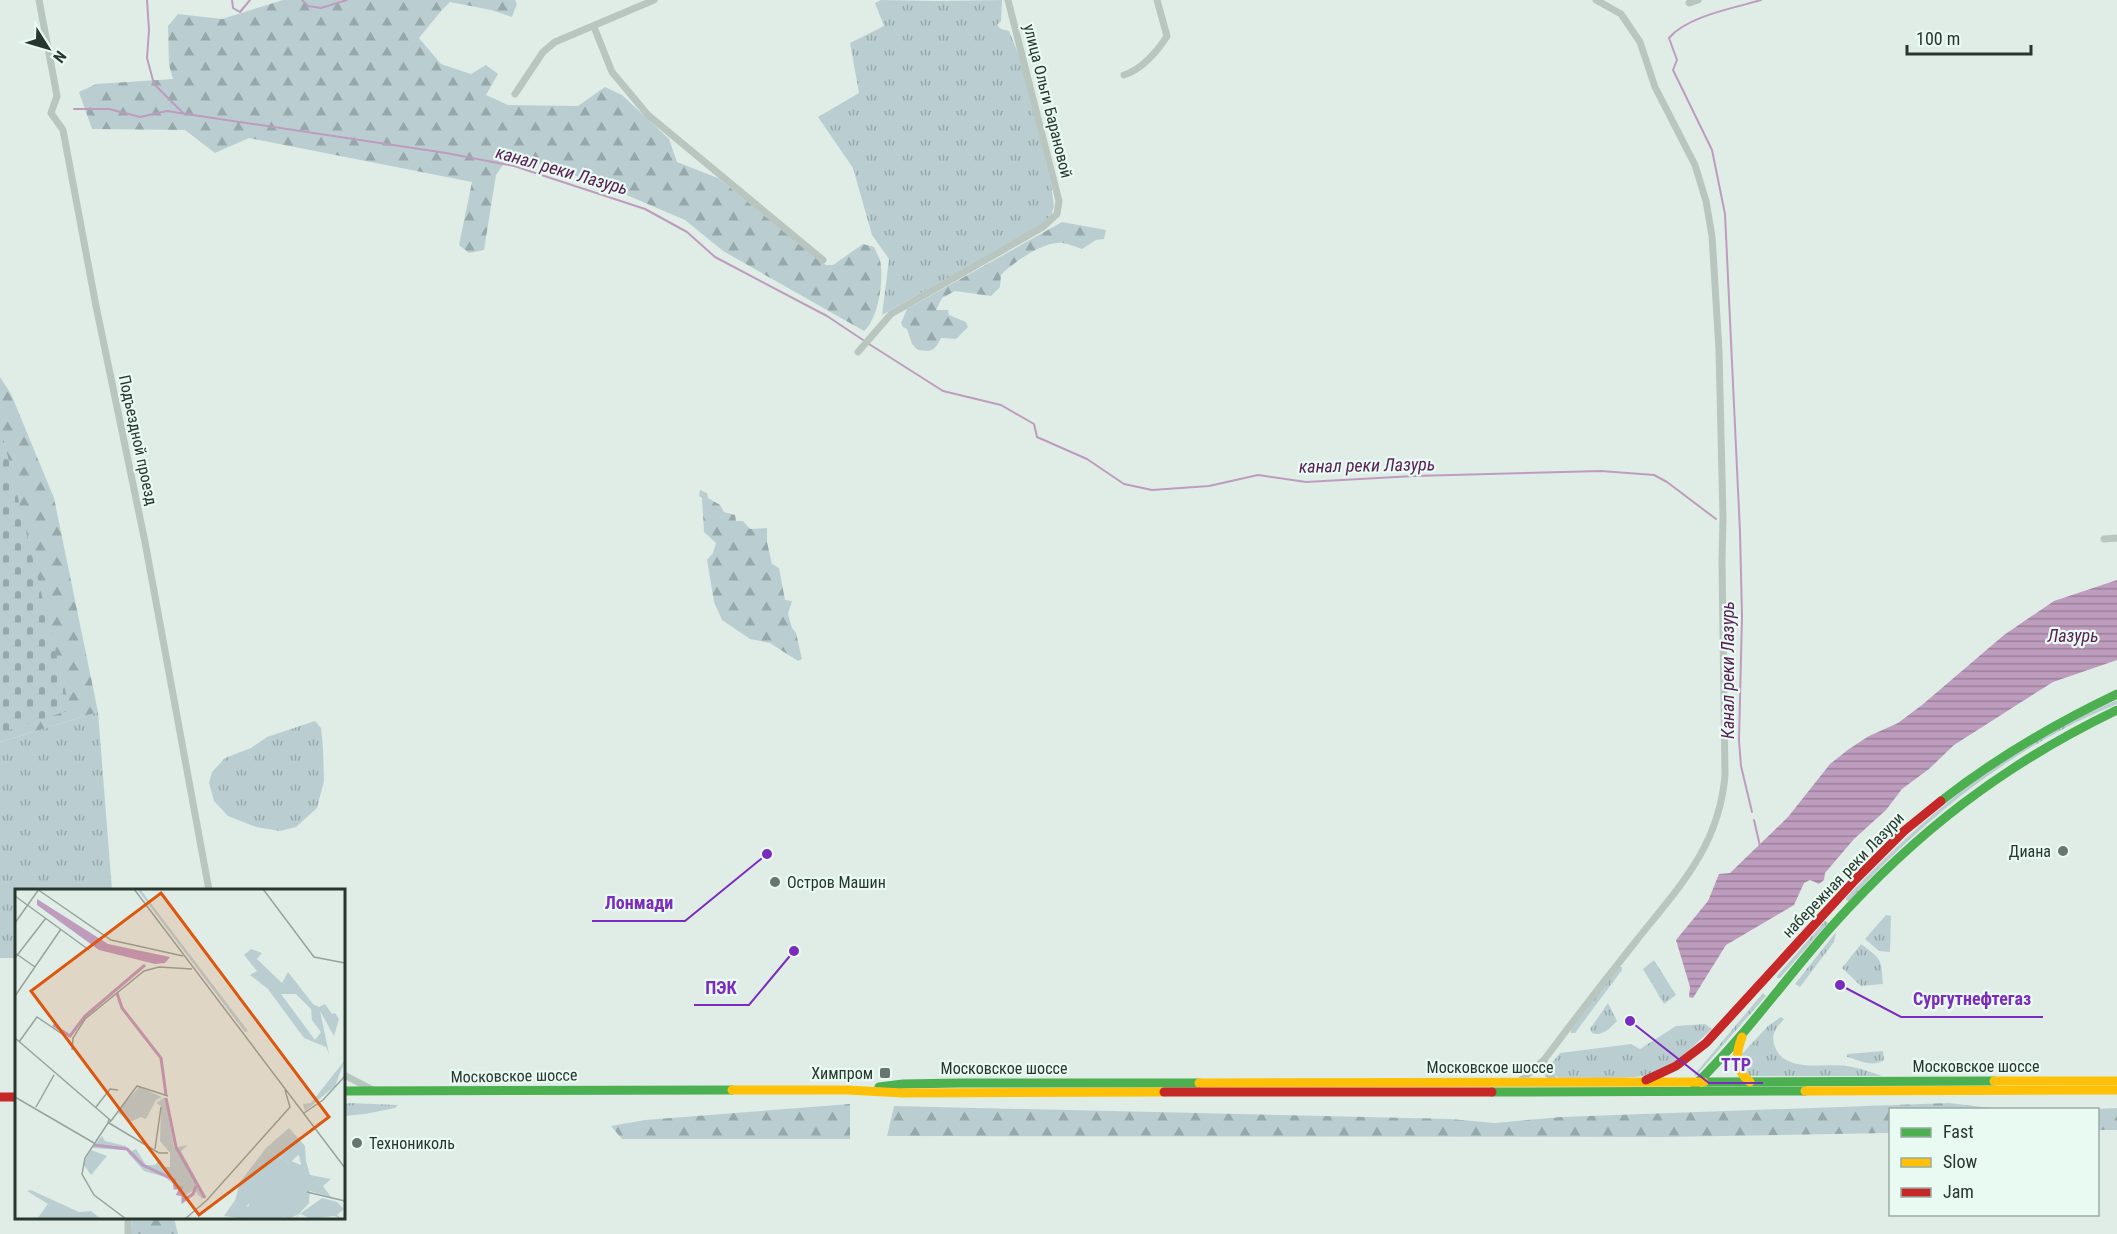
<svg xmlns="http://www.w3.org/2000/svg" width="2117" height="1234" viewBox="0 0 2117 1234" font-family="'Roboto Condensed',sans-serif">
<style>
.grass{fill:url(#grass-tufts)}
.forest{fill:url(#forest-firs)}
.cemetery{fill:url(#cemetery-stones)}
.water{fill:url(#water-rules)}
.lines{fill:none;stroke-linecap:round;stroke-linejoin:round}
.stream{stroke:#be9cbe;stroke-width:2}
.street{stroke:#b9c6bf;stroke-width:7}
.fast{stroke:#4caf50;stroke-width:9}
.slow{stroke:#ffc107;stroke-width:9}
.jam{stroke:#c62828;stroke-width:9}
.poi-dot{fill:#68776e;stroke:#e8faf2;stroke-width:2}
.labels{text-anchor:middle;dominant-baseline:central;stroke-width:4.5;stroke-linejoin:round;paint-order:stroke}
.street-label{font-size:16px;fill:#28372d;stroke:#e8faf2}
.poi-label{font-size:16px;fill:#28372d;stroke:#e8faf2;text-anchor:end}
.water-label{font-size:18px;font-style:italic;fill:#581d54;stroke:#e8faf2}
.inset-river{fill:none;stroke:#be9cbe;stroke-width:3}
.inset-road{fill:none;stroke:#96a49d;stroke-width:1.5}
.view{fill:#de570e;fill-opacity:0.15;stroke:#de570e;stroke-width:3}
.inset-edge{fill:none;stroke:#28372d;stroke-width:3}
.leader{fill:none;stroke:#7b2cbf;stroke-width:2}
.callout-dot{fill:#7b2cbf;stroke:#e8faf2;stroke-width:2}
.callout-label{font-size:18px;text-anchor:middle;font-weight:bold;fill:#7b2cbf;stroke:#e8faf2;stroke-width:4.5;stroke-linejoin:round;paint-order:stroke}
</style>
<defs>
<pattern id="grass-tufts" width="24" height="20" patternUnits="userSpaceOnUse" patternTransform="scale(1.5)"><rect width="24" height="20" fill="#baced2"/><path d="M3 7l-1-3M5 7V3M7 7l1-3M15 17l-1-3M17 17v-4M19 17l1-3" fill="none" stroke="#97a8ab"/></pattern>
<pattern id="forest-firs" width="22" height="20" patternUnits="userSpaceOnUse" patternTransform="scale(1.5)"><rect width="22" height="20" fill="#baced2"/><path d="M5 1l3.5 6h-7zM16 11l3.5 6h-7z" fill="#97a8ab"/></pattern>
<pattern id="cemetery-stones" width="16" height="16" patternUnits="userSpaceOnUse" patternTransform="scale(1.5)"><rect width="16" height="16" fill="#baced2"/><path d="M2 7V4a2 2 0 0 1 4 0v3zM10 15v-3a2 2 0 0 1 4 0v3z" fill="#97a8ab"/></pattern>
<pattern id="water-rules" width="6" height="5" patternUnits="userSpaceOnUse" patternTransform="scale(1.5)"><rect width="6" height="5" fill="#be9cbe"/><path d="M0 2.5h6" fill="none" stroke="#9a809b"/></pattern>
</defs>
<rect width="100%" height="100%" fill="#e0ede7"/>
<g class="grass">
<path d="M881,0L938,1L1002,0L1001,21L997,25L1001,29L1009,31L1020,58L1051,184L1054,206L1052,213L1046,222L882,315L889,259L872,235L853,168L818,117L859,93L850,43L884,26L875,3Z"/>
<path d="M2117,700V704C2012,747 1924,818 1849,901L1846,900V898C1927,812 2008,746 2117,700Z"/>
<path d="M98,712L112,890H16V958H0V742Z"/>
<path d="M315,721L321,728L323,748L324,781L317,808L296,827L280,831L256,827L228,816L214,801L209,783L212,772L225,758L251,748L267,737Z"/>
<path d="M1886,915L1891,916L1890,952L1879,951L1865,939Z"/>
<path d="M1825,921L1828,923L1780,978H1777V976Z"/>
<path d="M1836,932L1834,942L1800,987L1795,984Z"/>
<path d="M1861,944C1882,960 1881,958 1883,984L1861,986L1842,968Z"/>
<path d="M1654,960L1676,995L1664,1004L1643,969Z"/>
<path d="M1618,967H1622V970L1575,1033H1571V1030Z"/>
<path d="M1763,993L1766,996L1696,1076L1694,1075Z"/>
<path d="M1608,1003L1617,1021C1610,1028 1602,1037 1592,1033L1590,1029Z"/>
<path d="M1781,1017L1784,1019C1776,1028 1770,1035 1775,1047C1785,1073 1825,1063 1847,1066C1859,1068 1871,1072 1882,1076H1750C1744,1070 1740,1065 1741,1055L1768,1026Z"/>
<path d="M1705,1024L1712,1029C1696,1043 1678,1063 1658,1072C1638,1081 1585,1077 1560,1078L1552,1075L1549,1071L1551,1064L1560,1053L1631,1044L1640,1049L1676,1026Z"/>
<path d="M1883,1051L1884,1060C1872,1068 1859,1060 1847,1057V1054Z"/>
<path d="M344,1104L350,1103L398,1105L395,1108L365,1114L344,1116Z"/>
</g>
<g class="forest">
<path d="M283,0H515L517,4L512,17L491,10L450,2L442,10L419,38L441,64L471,74L486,65L498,74L486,95L508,105L578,106L605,87L622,95L669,139L677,162L718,178L826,265H833L863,244L874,247C876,251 878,256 880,260C884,279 879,318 864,331L723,251L685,220L608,187L511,153L496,175L484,250L469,253L459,245L472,182L249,138L215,153L185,130L92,129L79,92L96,84L173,79L169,65L168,26L178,14L222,19Z"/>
<path d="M1062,222L1106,230L1104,239L1096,240L1082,249C1076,247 1069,244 1063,243C1045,240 1014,262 1001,275L1000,287L991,296L955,291L942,298L936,310H948L949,315L966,322L968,327L956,339L941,338C935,351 932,352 918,350L912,344L907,329L903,327L901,323L907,309Z"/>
<path d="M0,377L11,394L54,498L98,712L0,742Z"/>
<path d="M700,490L707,493L708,498L720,505L724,512L735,515L736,521H743L750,529L767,528V542L772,564L779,568L785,600L792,601L788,614L792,628L796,633L802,659L798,661L770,643L750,639L722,620L714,602L707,560L713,553L716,543L704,532L702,498L699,496Z"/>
<path d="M1949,1103L1999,1109L1890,1110V1133L1667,1137L887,1136L894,1106L1451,1119L1494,1123L1561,1117Z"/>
<path d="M850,1104V1139H622L611,1126L645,1120Z"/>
<path d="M2117,1108V1130H2098V1110L2095,1109Z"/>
<path d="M132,1218H174L178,1234H131Z"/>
</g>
<path class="cemetery" d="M0,437L4,441L70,710L0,733Z"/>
<path class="water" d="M2117,580V660L2053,682L1954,745L1929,769L1902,789L1886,810L1854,839L1825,873L1824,880L1819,884L1810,880L1804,883L1794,905L1726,945L1693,998L1689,997L1690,987L1676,940L1708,901L1719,874L1730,873L1788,817L1830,764L1849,749L1869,736L1898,723L1922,705L2004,635L2054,601Z"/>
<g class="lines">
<g class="stream">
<path d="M147,0L149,30L147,58L154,84L183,113"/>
<path d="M232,0L233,8L240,12L250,0"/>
<path d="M302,0L308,6L321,8L347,0"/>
<path d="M74,109H109L140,117L167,111L446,153L514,166L645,209L687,232L715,257L827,316L863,340"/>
<path d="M869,344L943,391L1001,405L1034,424L1037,437L1087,459L1124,484L1152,490L1209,486L1258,475L1306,482L1414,476L1601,471L1654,475L1667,482L1716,519"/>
<path d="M1752,812L1741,766L1739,741L1742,616L1740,532L1725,214L1712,150L1673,70L1677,60L1669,38C1687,16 1735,8 1761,0"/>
<path d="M1754,820L1760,846"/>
</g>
<g class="street">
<path d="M39,0L57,96L51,113L63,130L96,306L145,542L209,890"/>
<path d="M1689,3L1698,0"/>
<path d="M594,27L612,72L648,115L823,260"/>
<path d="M1124,75C1141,70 1158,51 1167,36L1157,0"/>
<path d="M515,94L543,52L555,42L654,0"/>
<path d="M858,352L891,314L1043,227L1057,214L1059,201L1008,0"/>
<path d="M2104,539L2117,538"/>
<path d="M1544,1060L1545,1070L1554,1081"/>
<path d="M344,1075L373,1090"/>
<path d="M1520,1081L1544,1060C1574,1020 1605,980 1636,941C1679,887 1719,847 1725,775L1722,561L1723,518L1719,350L1712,236L1706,201L1695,165L1655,87L1640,42L1621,14L1596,0"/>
<path d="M128,1234V1218"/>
</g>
<g class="fast">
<path d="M1941,801C1996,758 2054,724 2117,694"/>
<path d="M1704,1082L1994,1081"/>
<path d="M1695,1085C1745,1036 1786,978 1832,926C1916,832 2003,765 2117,710"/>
<path d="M879,1087L903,1084L960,1083H1199"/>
<path d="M344,1091L732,1090"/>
<path d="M1492,1092L1805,1091"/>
</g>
<g class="slow">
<path d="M1742,1037C1735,1055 1734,1069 1750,1082"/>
<path d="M1994,1081H2117"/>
<path d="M1199,1083L1704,1082"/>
<path d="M732,1090H847L903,1093L1164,1092"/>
<path d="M1805,1091L2117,1090"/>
</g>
<g class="jam">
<path d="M1646,1080L1676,1066L1706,1043L1856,879L1904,831L1941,801"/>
<path d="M1164,1092H1492"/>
<path d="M0,1097H16"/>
</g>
</g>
<g class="poi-dot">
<circle cx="2063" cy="851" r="6"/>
<circle cx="775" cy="882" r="6"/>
<rect x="879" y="1067" width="12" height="12" rx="3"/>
<circle cx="357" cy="1143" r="6"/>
</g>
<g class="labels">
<g class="street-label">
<text transform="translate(1048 101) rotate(76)">улица Ольги Барановой</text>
<text transform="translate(138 440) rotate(78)">Подъездной проезд</text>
<text transform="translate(1843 875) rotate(-46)">набережная реки Лазури</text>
<text x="1976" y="1066">Московское шоссе</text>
<text x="1490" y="1067">Московское шоссе</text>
<text x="1004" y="1068">Московское шоссе</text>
<text transform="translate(514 1076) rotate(-1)">Московское шоссе</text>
</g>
<g class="poi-label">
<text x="2051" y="851">Диана</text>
<text x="787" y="882" text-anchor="start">Остров Машин</text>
<text x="873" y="1073">Химпром</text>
<text x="369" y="1143" text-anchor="start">Технониколь</text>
</g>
<g class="water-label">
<text transform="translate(562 170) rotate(16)">канал реки Лазурь</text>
<text transform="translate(1367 465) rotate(-1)">канал реки Лазурь</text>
<text x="2073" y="635">Лазурь</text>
<text transform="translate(1727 670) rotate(-90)">Канал реки Лазурь</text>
</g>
</g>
<g transform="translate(15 889)">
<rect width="330" height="330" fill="#e0ede7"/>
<path d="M124,198L147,208L141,211L131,230L126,228L115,233L102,223ZM274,239L290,257L291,272L283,266L274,275L251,259ZM76,261L92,267L76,286L68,275ZM307,309L322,313L329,320L322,326L327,330L319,327L296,330L286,325L278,330ZM220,311L218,319L227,324V320L236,316L232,330L209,327Z" fill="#baced2"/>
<path d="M122,0H125L233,142L230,143ZM236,60L247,64L242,70L267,94L273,83L298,115L304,118L310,115L317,125L320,124L324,130L319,147L305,122L314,165L311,158L289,149L253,100L235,86L242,82L229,66ZM266,105H281L296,120L297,131L306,143L300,151ZM330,171L320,197L290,222L288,215L296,214ZM150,208L159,259L173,256L166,262L190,306L187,310L179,301L171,306L150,288L129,282L113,264L121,260L131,276H140L145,270L149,278H155V264L145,252L146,217L141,214ZM87,247L90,252L111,257V261L77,259ZM251,259L274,275L276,272L286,276L284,265L291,272L295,286L316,290L308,297L316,308L295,302L294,307L266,330H232L234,314L227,325L218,319L225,293ZM16,301L64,323L76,322L86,330H22L33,315L12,302Z" fill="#baced2" fill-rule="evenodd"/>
<path d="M253,262L295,291L294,314L284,325L273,330L228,306L230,290Z" fill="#baced2"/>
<path d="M22,10L93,55L155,68L150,74L140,75L84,61L22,16Z" fill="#be9cbe"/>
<path class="inset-river" d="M102,104L107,119L146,169L151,206M38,136L55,147L70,127L130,76M151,209L161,258L190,309M79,256L112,260L128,276L159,291L160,299H166L163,305L168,306V312L178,305L181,297"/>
<path class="inset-road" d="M22,0L96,51L168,67M119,0L330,279M248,0L299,68L330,74M0,7L74,61M0,34L24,0M0,64L20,78M0,69L31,29M0,107L46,40M0,149L94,230L93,234L96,232L94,230M4,153L22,128L50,147M57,161L58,149L70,130L129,82L144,78L177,80M0,208L79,254M21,218L39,186M81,218L95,200L103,201M289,224L308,211L330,187M96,232L122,197L153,207M93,234L70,269L67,285L79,306L111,330M94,234L144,264H153M140,260L146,218M292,303L330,312M170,330L192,311L275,218L270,201"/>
<path class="view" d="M146,4L314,228L184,326L16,102Z"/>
<rect width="330" height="330" class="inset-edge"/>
</g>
<path class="leader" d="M767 854L685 921H592M794 951L749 1005H694M1840 985L1901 1017H2043M1630 1021L1709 1083H1763"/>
<g class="callout-dot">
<circle cx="767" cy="854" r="6"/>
<circle cx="794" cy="951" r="6"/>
<circle cx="1840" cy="985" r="6"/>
<circle cx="1630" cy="1021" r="6"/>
</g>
<g class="callout-label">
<text x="639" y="909">Лонмади</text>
<text x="721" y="994">ПЭК</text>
<text x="1972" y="1005">Сургутнефтегаз</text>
<text x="1736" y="1071">ТТР</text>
</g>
<rect x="1889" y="1108" width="210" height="108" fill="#e8faf2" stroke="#9baca3" stroke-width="1.5"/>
<rect x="1901" y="1128" width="30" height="9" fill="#4caf50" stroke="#9baca3" stroke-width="1.5"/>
<text x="1943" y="1138" font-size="18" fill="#28372d">Fast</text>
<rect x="1901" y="1158" width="30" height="9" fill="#ffc107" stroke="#9baca3" stroke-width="1.5"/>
<text x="1943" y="1168" font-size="18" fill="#28372d">Slow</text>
<rect x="1901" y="1188" width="30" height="9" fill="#c62828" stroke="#9baca3" stroke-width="1.5"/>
<text x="1943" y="1198" font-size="18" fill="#28372d">Jam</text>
<g transform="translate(48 48) rotate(127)" stroke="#e8faf2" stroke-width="4.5" paint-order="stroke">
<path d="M0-4.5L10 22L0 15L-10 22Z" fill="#28372d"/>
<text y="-9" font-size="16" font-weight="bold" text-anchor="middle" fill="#28372d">N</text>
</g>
<path d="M1907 45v9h124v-9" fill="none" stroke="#28372d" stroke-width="3"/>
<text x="1916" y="45" font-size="18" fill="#28372d" stroke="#e8faf2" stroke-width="4.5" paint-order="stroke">100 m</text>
</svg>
